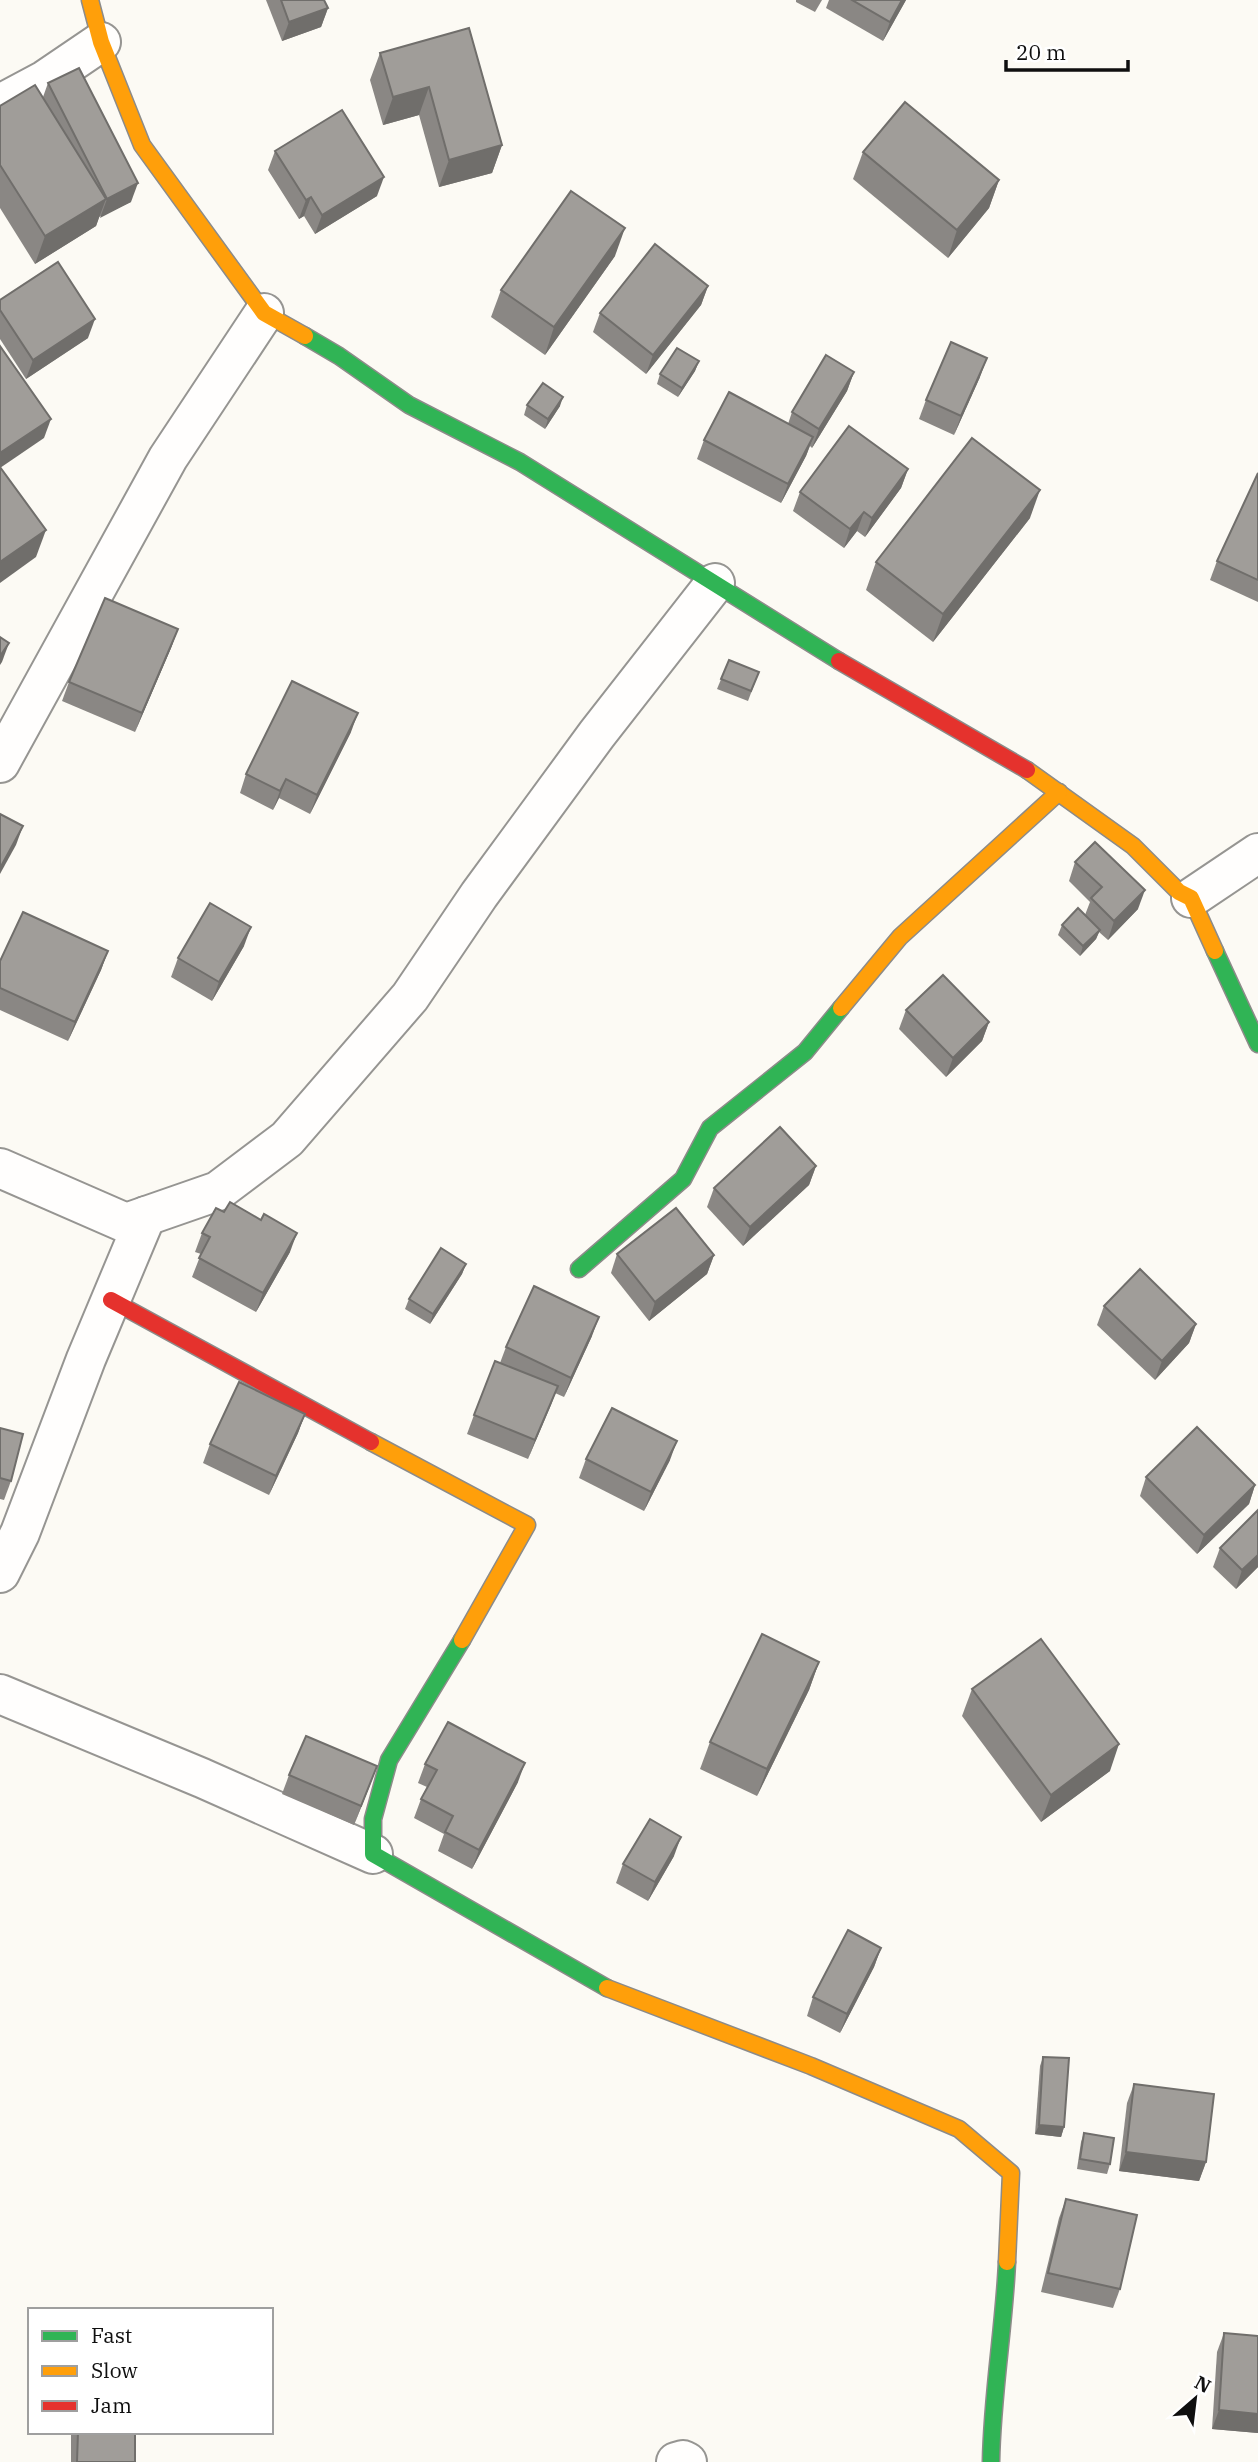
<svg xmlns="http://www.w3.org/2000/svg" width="1258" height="2462" viewBox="0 0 1258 2462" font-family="'IBM Plex Serif',serif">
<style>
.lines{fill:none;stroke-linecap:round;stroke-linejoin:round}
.street-casing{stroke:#969592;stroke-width:42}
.fast-casing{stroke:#8c8b89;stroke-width:19}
.slow-casing{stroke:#8c8b89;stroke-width:19}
.jam-casing{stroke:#8c8b89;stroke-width:19}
.street{stroke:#fffefd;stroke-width:38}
.fast{stroke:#30b455;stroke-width:16}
.slow{stroke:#ff9f0a;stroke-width:16}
.jam{stroke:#e5322d;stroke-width:16}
.wall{fill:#8a8784}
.shaded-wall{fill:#706e6b}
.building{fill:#a09d99;stroke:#706e6b;stroke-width:2}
</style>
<rect width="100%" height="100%" fill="#fcfaf4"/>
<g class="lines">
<defs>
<g id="street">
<path d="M0,104L45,80L101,42"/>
<path d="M0,763L168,458L264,313"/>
<path d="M1191,898L1258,853"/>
<path d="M0,1168L126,1223L218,1191L287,1139L410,997L479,895L597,734L715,583"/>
<path d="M0,1573L20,1533L86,1359L146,1216"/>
<path d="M0,1694L202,1778L373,1854"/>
<path d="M676,2462L683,2460L687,2462"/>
</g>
<g id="fast">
<path d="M305,336L339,356L409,405L520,462L839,661"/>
<path d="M1215,951L1258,1044"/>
<path d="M579,1269L683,1179L710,1128L805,1052L841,1008"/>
<path d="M462,1640L389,1760L373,1819V1854L607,1988"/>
<path d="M991,2462C992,2395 1004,2329 1007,2262"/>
</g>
<g id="slow">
<path d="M90,0L101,42L142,145L264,313L305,336"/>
<path d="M1027,770L1133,846L1179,892L1191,898L1215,951"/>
<path d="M841,1008L900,937L1059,792"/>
<path d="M371,1442L527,1525L462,1640"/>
<path d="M607,1988L811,2066L959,2129L1011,2173L1007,2262"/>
</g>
<g id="jam">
<path d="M839,661L1027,770"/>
<path d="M111,1300L371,1442"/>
</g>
</defs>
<use href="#street" class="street-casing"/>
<use href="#fast" class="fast-casing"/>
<use href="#slow" class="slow-casing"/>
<use href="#jam" class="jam-casing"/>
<use href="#street" class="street"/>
<use href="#fast" class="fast"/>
<use href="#slow" class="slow"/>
<use href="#jam" class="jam"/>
</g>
<g class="wall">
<path d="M266,0H324L328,8L321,27L282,41Z"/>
<path d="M796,0H822L815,12L796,2Z"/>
<path d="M829,0H906L883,41L826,8Z"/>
<path d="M469,28L502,145L492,173L439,187L419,115L383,125L370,80L380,53Z"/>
<path d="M48,83L131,202L99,217L96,226L35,264L0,208V106L43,97Z"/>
<path d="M275,151L377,196L315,234L304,216L299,219L268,170Z"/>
<path d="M863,152L999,180L989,208L948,258L853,179Z"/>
<path d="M615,256L545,355L491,317L501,290Z"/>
<path d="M708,286L701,305L646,374L593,332L600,313Z"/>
<path d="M0,300L88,338L26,379L0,339Z"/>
<path d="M699,361L695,371L678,397L657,384L660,374Z"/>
<path d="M854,372L847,391L812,448L810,446L806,456L781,503L697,459L704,440L788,424L792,412Z"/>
<path d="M980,377L954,435L919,419L926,400Z"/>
<path d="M527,405L560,406L545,429L524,415Z"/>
<path d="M908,469L901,488L865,537L857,531L844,548L793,511L800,492Z"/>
<path d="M1258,473V602L1210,580L1217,561Z"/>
<path d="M1030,518L933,642L866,590L876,562Z"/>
<path d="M178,629L171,648L135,732L62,701L69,682Z"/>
<path d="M729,660L759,672L748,701L717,689Z"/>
<path d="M351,732L310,814L279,798L273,810L240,793L246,774Z"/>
<path d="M1075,862L1138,909L1108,940L1099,932L1096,939L1080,956L1058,935L1062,925L1085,915L1090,902L1069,881Z"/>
<path d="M244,946L212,1001L171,977L178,958Z"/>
<path d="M108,951L101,970L68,1041L0,1010V961Z"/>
<path d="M906,1010L989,1022L982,1041L946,1077L899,1029Z"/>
<path d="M816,1166L809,1185L743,1246L707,1207L714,1188Z"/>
<path d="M224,1212L290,1252L256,1312L192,1277L201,1254L195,1252L202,1233Z"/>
<path d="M617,1254L714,1255L707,1274L649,1321L611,1273Z"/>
<path d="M466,1264L462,1274L430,1324L405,1309L409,1299Z"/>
<path d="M1104,1306L1196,1324L1189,1343L1155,1380L1097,1325Z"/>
<path d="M592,1336L564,1397L555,1393L528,1459L467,1434L474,1415L500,1363L506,1347Z"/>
<path d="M305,1414L298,1433L269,1495L203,1463L210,1444Z"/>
<path d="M0,1428L11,1481L4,1500L0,1499Z"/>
<path d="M586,1459L670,1460L644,1511L579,1478Z"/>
<path d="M1146,1477L1255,1485L1249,1504L1197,1554L1140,1496Z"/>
<path d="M1258,1510V1567L1236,1589L1213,1567L1220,1548Z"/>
<path d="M819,1662L809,1690L757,1796L700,1769L710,1742Z"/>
<path d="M972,1689L1110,1771L1041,1822L962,1716Z"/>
<path d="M425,1764L518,1782L472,1869L438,1851L444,1834L414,1818L421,1799L427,1787L418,1783Z"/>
<path d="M289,1775L370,1785L354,1825L282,1794Z"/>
<path d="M674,1856L648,1901L616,1883L623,1864Z"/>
<path d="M881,1948L874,1967L840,2033L807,2016L813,1997Z"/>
<path d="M1043,2057L1064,2127L1061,2137L1035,2134L1040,2066Z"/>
<path d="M1134,2084L1206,2162L1199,2181L1119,2171L1127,2103Z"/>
<path d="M1084,2133L1110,2164L1107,2174L1077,2169L1081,2142Z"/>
<path d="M1066,2199L1120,2289L1113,2308L1041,2292L1059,2218Z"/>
<path d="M1224,2333L1258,2336V2433L1212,2429L1217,2352Z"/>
<rect x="71" y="2432" width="64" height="30"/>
</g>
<g class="shaded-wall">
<path d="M902,0H906L883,41L890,22Z"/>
<path d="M328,8L321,27L282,41L289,22Z"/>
<path d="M429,87L419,115L383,125L393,97Z"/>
<path d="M502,145L492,173L439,187L449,160Z"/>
<path d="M384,177L377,196L315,234L322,215Z"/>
<path d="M999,180L989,208L948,258L957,230Z"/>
<path d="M138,183L131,202L100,218L107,199Z"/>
<path d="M311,197L304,216L299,219L306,200Z"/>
<path d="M106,199L96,226L35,264L45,236Z"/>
<path d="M625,228L615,256L545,355L554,327Z"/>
<path d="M708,286L701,305L646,374L653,355Z"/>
<path d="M95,319L88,338L26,379L33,360Z"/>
<path d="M987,358L980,377L954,435L961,416Z"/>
<path d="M699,361L695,371L678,397L682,388Z"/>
<path d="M854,372L847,391L812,448L819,429Z"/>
<path d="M563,397L560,406L545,429L548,419Z"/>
<path d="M51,419L44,438L0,468V453Z"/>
<path d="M813,437L806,456L781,503L788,484Z"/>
<path d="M908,469L901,488L865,537L872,518Z"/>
<path d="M1040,490L1030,518L933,642L943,614Z"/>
<path d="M864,512L857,531L844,548L850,529Z"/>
<path d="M46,530L36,557L0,583V562Z"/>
<path d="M178,629L171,648L135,732L142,713Z"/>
<path d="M9,643L2,662L0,665V656Z"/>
<path d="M358,713L351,732L310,814L317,795Z"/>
<path d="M286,779L279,798L273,810L280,791Z"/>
<path d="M23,826L16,845L0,874V868Z"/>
<path d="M1145,890L1138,909L1108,940L1114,921Z"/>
<path d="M251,927L244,946L212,1001L219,982Z"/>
<path d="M1100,930L1096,939L1080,956L1083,946Z"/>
<path d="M108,951L101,970L68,1041L75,1022Z"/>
<path d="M989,1022L982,1041L946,1077L953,1058Z"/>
<path d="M816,1166L809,1185L743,1246L750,1227Z"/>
<path d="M297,1233L290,1252L256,1312L263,1293Z"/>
<path d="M714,1255L707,1274L649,1321L655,1302Z"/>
<path d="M466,1264L462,1274L430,1324L433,1314Z"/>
<path d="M599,1317L592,1336L564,1397L571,1378Z"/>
<path d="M1196,1324L1189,1343L1155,1380L1162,1361Z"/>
<path d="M558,1386L551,1405L528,1459L535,1440Z"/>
<path d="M305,1414L298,1433L269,1495L276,1476Z"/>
<path d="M677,1441L670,1460L644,1511L651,1492Z"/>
<path d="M1255,1485L1249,1504L1197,1554L1204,1535Z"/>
<path d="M1258,1555V1567L1236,1589L1242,1570Z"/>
<path d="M819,1662L809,1690L757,1796L767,1769Z"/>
<path d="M1119,1744L1110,1771L1041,1822L1051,1795Z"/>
<path d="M525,1763L518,1782L472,1869L479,1850Z"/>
<path d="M377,1766L370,1785L354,1825L361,1806Z"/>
<path d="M681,1837L674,1856L648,1901L655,1882Z"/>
<path d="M881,1948L874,1967L840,2033L847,2014Z"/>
<path d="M1039,2125L1064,2127L1061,2137L1035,2134Z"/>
<path d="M1126,2152L1206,2162L1199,2181L1119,2171Z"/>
<path d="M1219,2410L1258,2414V2433L1212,2429Z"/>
</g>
<g class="building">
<path d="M281,0H324L328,8L289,22Z"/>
<path d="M852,0H902L890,22Z"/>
<path d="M469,28L502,145L449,160L429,87L393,97L380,53Z"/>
<path d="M79,68L138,183L107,199L48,83Z"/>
<path d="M35,85L106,199L45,236L0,165V106Z"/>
<path d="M905,102L999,180L957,230L863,152Z"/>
<path d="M342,110L384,177L322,215L311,197L306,200L275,151Z"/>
<path d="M571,191L625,228L554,327L501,290Z"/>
<path d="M655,244L708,286L653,355L600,313Z"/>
<path d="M58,262L95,319L33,360L0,310V300Z"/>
<path d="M951,342L987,358L961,416L926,400Z"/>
<path d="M0,346L51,419L0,453Z"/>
<path d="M677,348L699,361L682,388L660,374Z"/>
<path d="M826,355L854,372L819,429L792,412Z"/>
<path d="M543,383L563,397L548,419L527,405Z"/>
<path d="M729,392L813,437L788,484L704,440Z"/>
<path d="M849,426L908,469L872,518L864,512L850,529L800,492Z"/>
<path d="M972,438L1040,490L943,614L876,562Z"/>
<path d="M0,467L46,530L0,562Z"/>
<path d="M1258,473V580L1217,561Z"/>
<path d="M105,598L178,629L142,713L69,682Z"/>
<path d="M0,637L9,643L0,656Z"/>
<path d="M729,660L759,672L751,691L721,679Z"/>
<path d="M292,681L358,713L317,795L286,779L280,791L246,774Z"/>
<path d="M0,814L23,826L0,868Z"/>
<path d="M1095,842L1145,890L1114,921L1091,898L1102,887L1075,862Z"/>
<path d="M210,903L251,927L219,982L178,958Z"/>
<path d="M1078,908L1100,930L1083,946L1062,925Z"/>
<path d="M23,912L108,951L75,1022L0,988V961Z"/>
<path d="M943,975L989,1022L953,1058L906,1010Z"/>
<path d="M780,1127L816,1166L750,1227L714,1188Z"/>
<path d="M230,1202L261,1220L264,1214L297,1233L263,1293L199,1258L210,1237L202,1233L216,1208L224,1212Z"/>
<path d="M676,1208L714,1255L655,1302L617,1254Z"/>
<path d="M441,1248L466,1264L433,1314L409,1299Z"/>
<path d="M1140,1269L1196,1324L1162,1361L1104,1306Z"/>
<path d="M534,1286L599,1317L571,1378L506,1347Z"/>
<path d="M495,1361L558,1386L535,1440L474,1415Z"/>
<path d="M239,1382L305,1414L276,1476L210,1444Z"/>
<path d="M612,1408L677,1441L651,1492L586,1459Z"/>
<path d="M1197,1427L1255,1485L1204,1535L1146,1477Z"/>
<path d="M0,1428L23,1434L11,1481L0,1478Z"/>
<path d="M1258,1510V1555L1242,1570L1220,1548Z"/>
<path d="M762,1634L819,1662L767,1769L710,1742Z"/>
<path d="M1041,1639L1119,1744L1051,1795L972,1689Z"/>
<path d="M448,1722L525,1763L479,1850L445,1832L453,1816L421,1799L437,1770L425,1764Z"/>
<path d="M306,1736L377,1766L361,1806L289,1775Z"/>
<path d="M650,1819L681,1837L655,1882L623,1864Z"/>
<path d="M848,1930L881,1948L847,2014L813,1997Z"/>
<path d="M1043,2057L1069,2058L1064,2127L1039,2125Z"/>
<path d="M1134,2084L1214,2094L1206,2162L1126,2152Z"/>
<path d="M1084,2133L1114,2138L1110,2164L1080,2159Z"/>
<path d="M1066,2199L1137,2215L1120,2289L1048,2273Z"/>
<path d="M1224,2333L1258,2336V2414L1219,2410Z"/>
<path d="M78,2432H135V2462H77Z"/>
</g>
<rect x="28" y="2308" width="245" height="126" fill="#ffffff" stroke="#9f9f9f" stroke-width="2"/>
<rect x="42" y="2331" width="35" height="10" fill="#30b455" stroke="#9f9f9f" stroke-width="2"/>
<text x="91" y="2343" font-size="21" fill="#0f0f0f">Fast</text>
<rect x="42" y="2366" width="35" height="10" fill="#ff9f0a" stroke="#9f9f9f" stroke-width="2"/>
<text x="91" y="2378" font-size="21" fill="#0f0f0f">Slow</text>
<rect x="42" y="2401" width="35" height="10" fill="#e5322d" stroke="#9f9f9f" stroke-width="2"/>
<text x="91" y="2413" font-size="21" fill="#0f0f0f">Jam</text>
<g transform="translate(1195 2399) rotate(28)" stroke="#ffffff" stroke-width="5" paint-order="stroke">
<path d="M0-5L12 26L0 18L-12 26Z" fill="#0f0f0f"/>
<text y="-10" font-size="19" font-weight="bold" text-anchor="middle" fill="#0f0f0f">N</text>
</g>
<path d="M1006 60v10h122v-10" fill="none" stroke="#0f0f0f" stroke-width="3.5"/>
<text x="1016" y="60" font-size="21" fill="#0f0f0f" stroke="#ffffff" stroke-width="5" paint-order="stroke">20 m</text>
</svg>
